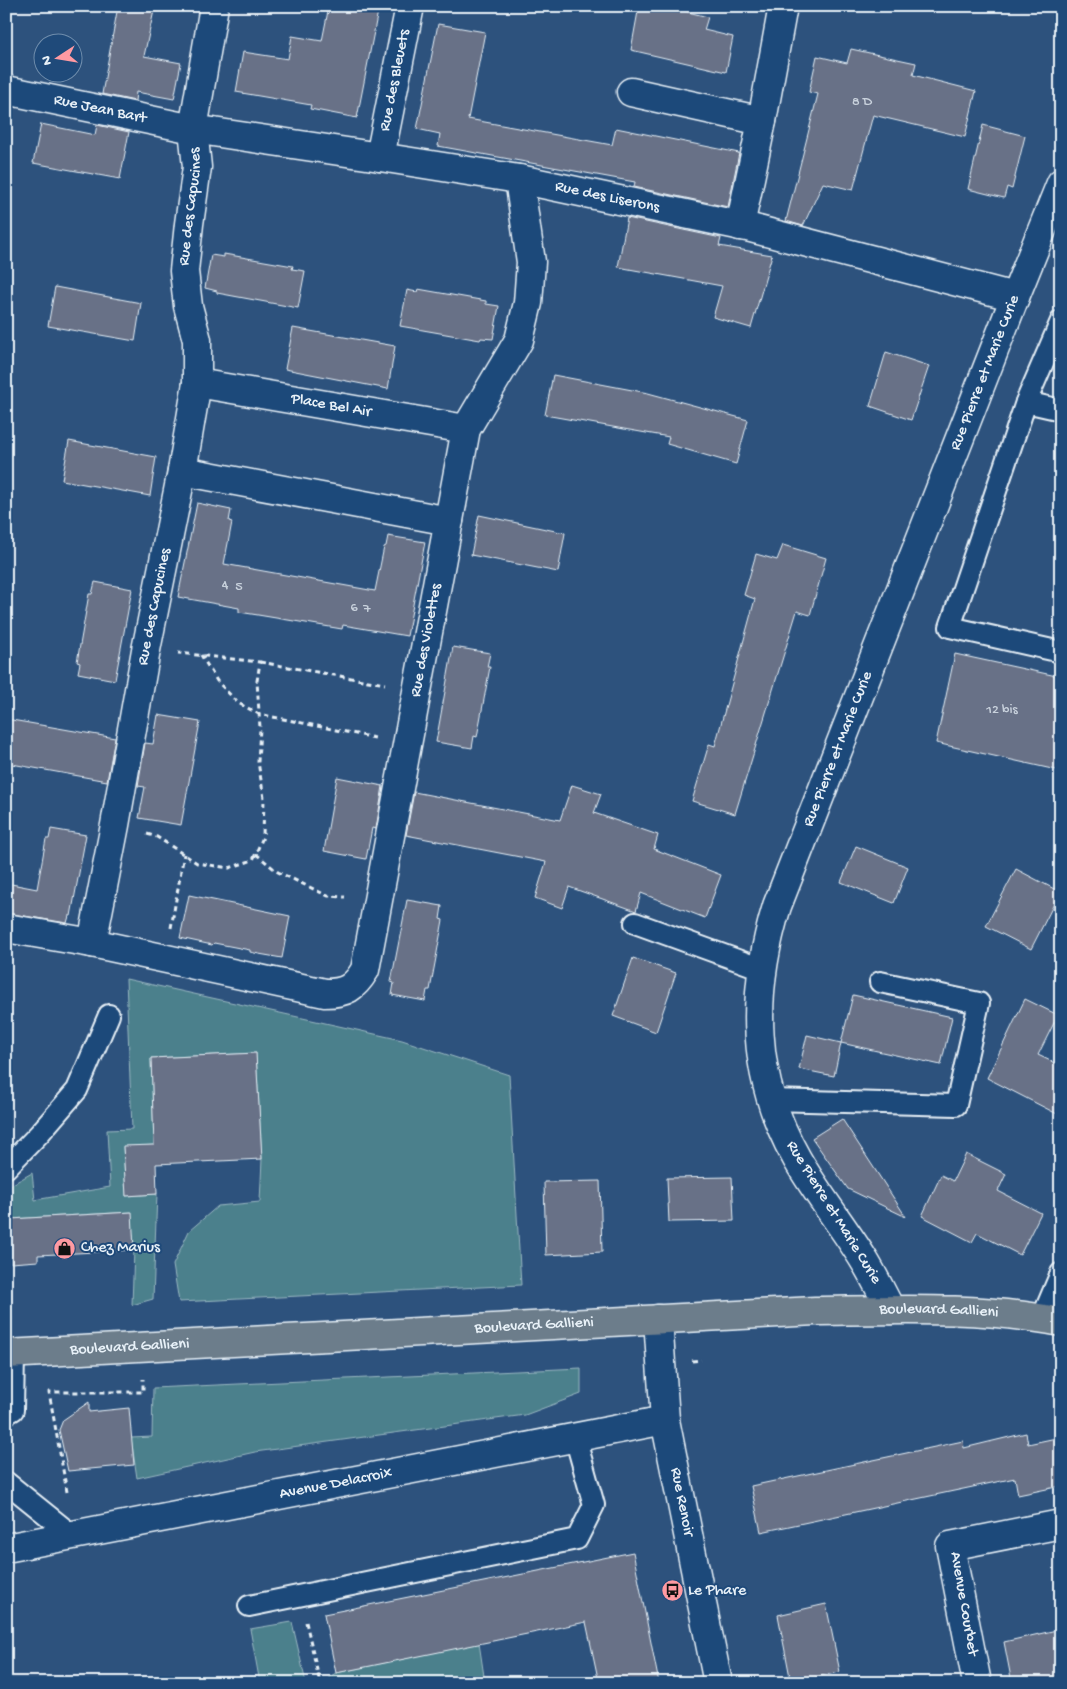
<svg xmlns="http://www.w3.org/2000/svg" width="1067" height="1689" viewBox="0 0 1067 1689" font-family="'Gochi Hand',sans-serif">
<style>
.green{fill:#4c808c;stroke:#9ab8c2}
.building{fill:#677187;stroke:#e8f1f8}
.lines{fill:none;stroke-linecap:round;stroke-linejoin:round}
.lane-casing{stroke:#e8f1f8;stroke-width:24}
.street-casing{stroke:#e8f1f8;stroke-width:31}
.primary-casing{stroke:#e8f1f8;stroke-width:31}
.path{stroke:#e8f1f8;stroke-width:3;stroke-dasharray:5 4;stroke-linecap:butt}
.lane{stroke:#1f4a7a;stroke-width:20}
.street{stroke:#1f4a7a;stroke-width:28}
.primary{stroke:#6c7d8b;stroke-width:28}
.labels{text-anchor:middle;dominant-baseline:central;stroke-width:4;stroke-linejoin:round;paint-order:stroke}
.number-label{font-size:14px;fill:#c8d1dc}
.street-label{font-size:16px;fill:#e8f1f8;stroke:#1f4a7a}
.poi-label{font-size:16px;fill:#e8f1f8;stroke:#1f4a7a;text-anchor:start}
</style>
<rect width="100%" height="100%" fill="#2d527d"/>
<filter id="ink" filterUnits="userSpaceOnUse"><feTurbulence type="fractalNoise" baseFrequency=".02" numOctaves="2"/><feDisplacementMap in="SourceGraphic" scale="10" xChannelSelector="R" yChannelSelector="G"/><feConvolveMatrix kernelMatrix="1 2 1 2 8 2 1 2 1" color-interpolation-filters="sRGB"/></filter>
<g filter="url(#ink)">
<g class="green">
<path d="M126,979L402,1040L509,1075L521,1285L179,1302L173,1265L189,1231L218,1206L260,1202L262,1159L256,1053L151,1058L154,1145L123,1147L126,1196L157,1194L153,1299L132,1305L134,1250L131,1212L10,1219L6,1262V1196L9,1186L32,1173L35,1200L110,1187L107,1130L132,1129Z"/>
<path d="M6,1263L12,1320L6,1319Z"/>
<path d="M581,1368V1394L525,1415L255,1452L137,1478L131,1438L152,1437L153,1388Z"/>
<path d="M292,1622L306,1683H260L250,1629Z"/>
<path d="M479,1643L485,1683H330L329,1677L336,1673Z"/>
</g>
<g class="building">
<path d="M118,6H155L144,56L181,63L174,99L136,92L135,101L102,94Z"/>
<path d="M329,6H354L378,11L357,118L310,109L311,105L236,92L243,52L288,59L292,36L322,41Z"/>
<path d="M639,6H664L708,17L704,30L733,37L726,72L631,50Z"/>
<path d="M438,24L485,32L468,119L612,145L616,128L739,153L728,207L634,187L635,182L438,146L440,134L417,129Z"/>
<path d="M851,49L916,63L913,75L976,91L965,137L873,115L853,190L823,183L803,226L786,221L818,94L809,92L817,56L847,63Z"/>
<path d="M41,124L95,135L97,125L129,132L120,179L33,163Z"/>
<path d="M983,125L1025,136L1012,189L1007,187L1004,198L968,189Z"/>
<path d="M627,218L721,238L719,246L772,255L751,328L713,317L722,286L618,267Z"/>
<path d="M224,254L293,266L292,269L305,271L298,308L217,293V291L205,288L211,255L224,257Z"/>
<path d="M55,287L141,303L135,341L48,326Z"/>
<path d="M418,289L486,301V304L499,306L493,339L481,338L480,340L400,326L407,290L417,292Z"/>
<path d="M293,328L395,346L388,389L285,369Z"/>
<path d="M886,352L929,366L911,420L870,406Z"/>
<path d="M553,375L648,393L748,420L736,464L667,444L669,437L545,415Z"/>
<path d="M69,441L156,457L150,496L62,480Z"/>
<path d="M197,503L231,510L229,521L232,522L224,564L375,591L384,547L386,546L388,536L425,542L407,636L343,625L342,629L258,615L239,612V608L178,597Z"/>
<path d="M479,515L565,533L558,572L471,555Z"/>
<path d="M783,545L826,558L810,615L797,611L735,814L692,801L709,744L715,746L755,599L744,595L756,554L777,560Z"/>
<path d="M95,582L132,589L115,680L78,673L80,663L77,662L89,594H92Z"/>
<path d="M453,647L490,653L487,667H490L477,737L474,736L472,748L436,742Z"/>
<path d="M955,654L1061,677V771L936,743Z"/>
<path d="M158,715L200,722L181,825L139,818L145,787L138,786L145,743L153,744Z"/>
<path d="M6,719L115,738L107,781L6,763Z"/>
<path d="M337,777L383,786L376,829L372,828L366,859L324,851Z"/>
<path d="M572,785L601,794L594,813L658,835L654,849L721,875L705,918L641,893L636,911L569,887L562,908L535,898L546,862L406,835L414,792L560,820Z"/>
<path d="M51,829L86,835L71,916H69L67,923L6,913V883L37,889L46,839H49Z"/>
<path d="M856,846L908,867L894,903L841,882Z"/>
<path d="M1016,869L1060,892L1031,949L986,926Z"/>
<path d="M189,895L290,916L282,958L259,954L250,952V950L214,943L212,945L180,938Z"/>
<path d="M407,900L442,906L440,919L443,920L430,990H427L425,1001L392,995L394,983L391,982Z"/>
<path d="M633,958L676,973L656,1032L613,1016Z"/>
<path d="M853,995L952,1017L941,1065L841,1043Z"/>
<path d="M1025,999L1058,1015L1038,1055L1061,1066V1116L987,1078Z"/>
<path d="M807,1035L841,1043L834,1076L799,1069Z"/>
<path d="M256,1053L262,1159L156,1164L157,1194L126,1196L123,1146L154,1145L151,1058Z"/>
<path d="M842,1119L906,1217L848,1189L812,1138Z"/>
<path d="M966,1154L1006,1174L998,1191L1041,1213L1020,1255L977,1233L972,1242L922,1216L941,1175L953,1181Z"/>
<path d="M732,1177L734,1221L669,1222L667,1178Z"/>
<path d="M600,1181L602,1252L546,1255L544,1182Z"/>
<path d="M132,1212L134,1250L38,1255V1261L11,1263L10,1219Z"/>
<path d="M89,1402V1412L129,1408L134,1465L68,1471L59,1430L63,1420Z"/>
<path d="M1026,1433L1028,1444L1061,1437V1486L1018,1495L1015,1478L761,1532L751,1486L963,1441L964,1448Z"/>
<path d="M633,1552L659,1683H599L586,1622L336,1673L324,1614Z"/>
<path d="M826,1604L840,1672L791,1682L778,1615Z"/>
<path d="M1061,1629V1678L1040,1683H1012L1004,1642Z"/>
</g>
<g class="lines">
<defs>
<g id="lane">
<path d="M1026,402L1061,321"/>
<path d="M1061,410L1026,402L950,627L1061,652"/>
<path d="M635,923L762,969"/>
<path d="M771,1100L956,1105L979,1003L880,982"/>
<path d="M6,1168L39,1134L77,1090L109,1015"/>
<path d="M1042,1318L1061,1273"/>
<path d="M6,1414L13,1410L14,1353"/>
<path d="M6,1482L72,1535"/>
<path d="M249,1606L577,1539L594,1505L575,1437"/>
</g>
<g id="street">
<path id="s1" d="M6,90L193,129L380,157L519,179L747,227L1015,297"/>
<path d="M631,92L762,121"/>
<path id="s2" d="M380,157L410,6"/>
<path d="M740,226L762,121L783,6"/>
<path id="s3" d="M197,383L466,429"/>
<path d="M182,471L449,521"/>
<path id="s4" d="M6,928L92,943L325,993C346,993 354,988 365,970L466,429L519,340L528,303L531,262L519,179"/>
<path id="s5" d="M92,943L115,825L146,650L182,471L197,383V340L188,306L184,271L189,224L197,167L193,129L214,6"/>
<path id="s6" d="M891,1310C882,1293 874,1276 864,1260C843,1226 817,1194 797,1159C751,1078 750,994 777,906L1015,297L1061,183"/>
<path id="s7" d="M658,1319L665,1420L718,1683"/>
<path id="s8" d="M6,1548L665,1420"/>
<path d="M977,1683L950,1546L1061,1524"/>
</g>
<g id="primary">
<path id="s9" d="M6,1354L815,1311C897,1310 980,1306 1061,1322"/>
</g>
</defs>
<use href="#lane" class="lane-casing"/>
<use href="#street" class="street-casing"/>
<use href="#primary" class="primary-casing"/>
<g class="path">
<path d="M201,655L217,681L238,703L259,714L375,738"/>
<path d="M260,662L385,684"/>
<path d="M147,834L157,837L197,863L229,868L253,860L263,837L264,798L258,762L260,728L257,681L260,662L178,653"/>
<path d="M256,854L278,872L328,896L345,897"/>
<path d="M171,928L184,854"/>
<path d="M692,1361L701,1360"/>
<path d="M67,1492L49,1392H143V1379"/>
<path d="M306,1622L320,1683"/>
</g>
<use href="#lane" class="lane"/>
<use href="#street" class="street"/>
<use href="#primary" class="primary"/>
</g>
</g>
<defs>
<symbol id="shop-disc" viewBox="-11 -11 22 22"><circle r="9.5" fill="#ff9aa2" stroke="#1f4a7a"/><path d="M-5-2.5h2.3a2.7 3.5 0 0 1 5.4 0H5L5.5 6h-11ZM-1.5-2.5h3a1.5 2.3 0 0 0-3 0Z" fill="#111"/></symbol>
<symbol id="bus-disc" viewBox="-11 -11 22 22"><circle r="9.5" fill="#ff9aa2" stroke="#1f4a7a"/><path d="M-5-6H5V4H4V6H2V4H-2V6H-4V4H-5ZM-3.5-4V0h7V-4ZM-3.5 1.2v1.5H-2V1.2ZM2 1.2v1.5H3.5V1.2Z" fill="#111"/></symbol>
</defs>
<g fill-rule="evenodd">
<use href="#shop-disc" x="52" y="1236" width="25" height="25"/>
<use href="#bus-disc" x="660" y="1578" width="25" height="25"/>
</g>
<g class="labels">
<g class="number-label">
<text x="862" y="102">8 D</text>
<text x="225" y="585">4</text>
<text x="239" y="587">5</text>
<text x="354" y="608">6</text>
<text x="367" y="609">7</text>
<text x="1002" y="710">12 bis</text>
</g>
<g class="street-label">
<text stroke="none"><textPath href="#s2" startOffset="78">Rue des Bleuets</textPath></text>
<text stroke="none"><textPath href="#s1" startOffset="96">Rue Jean Bart</textPath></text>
<text stroke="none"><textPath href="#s1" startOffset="611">Rue des Liserons</textPath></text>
<text stroke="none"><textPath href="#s5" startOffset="748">Rue des Capucines</textPath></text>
<text stroke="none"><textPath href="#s6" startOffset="1012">Rue Pierre et Marie Curie</textPath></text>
<text stroke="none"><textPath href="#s3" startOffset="136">Place Bel Air</textPath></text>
<text stroke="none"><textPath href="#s5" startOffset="342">Rue des Capucines</textPath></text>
<text stroke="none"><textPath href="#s4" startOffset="710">Rue des Violettes</textPath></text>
<text stroke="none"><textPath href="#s6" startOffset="608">Rue Pierre et Marie Curie</textPath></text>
<text transform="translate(833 1213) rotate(58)">Rue Pierre et Marie Curie</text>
<text stroke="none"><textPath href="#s9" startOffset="934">Boulevard Gallieni</textPath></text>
<text stroke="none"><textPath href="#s9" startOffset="529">Boulevard Gallieni</textPath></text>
<text stroke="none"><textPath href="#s9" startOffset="124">Boulevard Gallieni</textPath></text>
<text stroke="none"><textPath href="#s8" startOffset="336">Avenue Delacroix</textPath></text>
<text stroke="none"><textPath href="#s7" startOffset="185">Rue Renoir</textPath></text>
<text transform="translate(963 1604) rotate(80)">Avenue Courbet</text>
</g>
<g class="poi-label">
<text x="81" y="1248">Chez Marius</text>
<text x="688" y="1591">Le Phare</text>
</g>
</g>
<rect width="1067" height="1689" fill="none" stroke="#1f4a7a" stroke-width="25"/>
<rect x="12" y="12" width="1042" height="1664" fill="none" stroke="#e8f1f8" stroke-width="2" filter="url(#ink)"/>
<g transform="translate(58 58) rotate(258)"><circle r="24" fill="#1f4a7a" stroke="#6f8dac"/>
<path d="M0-4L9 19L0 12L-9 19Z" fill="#ff9aa2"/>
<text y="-8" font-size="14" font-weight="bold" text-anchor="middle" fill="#e8f1f8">N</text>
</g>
</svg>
